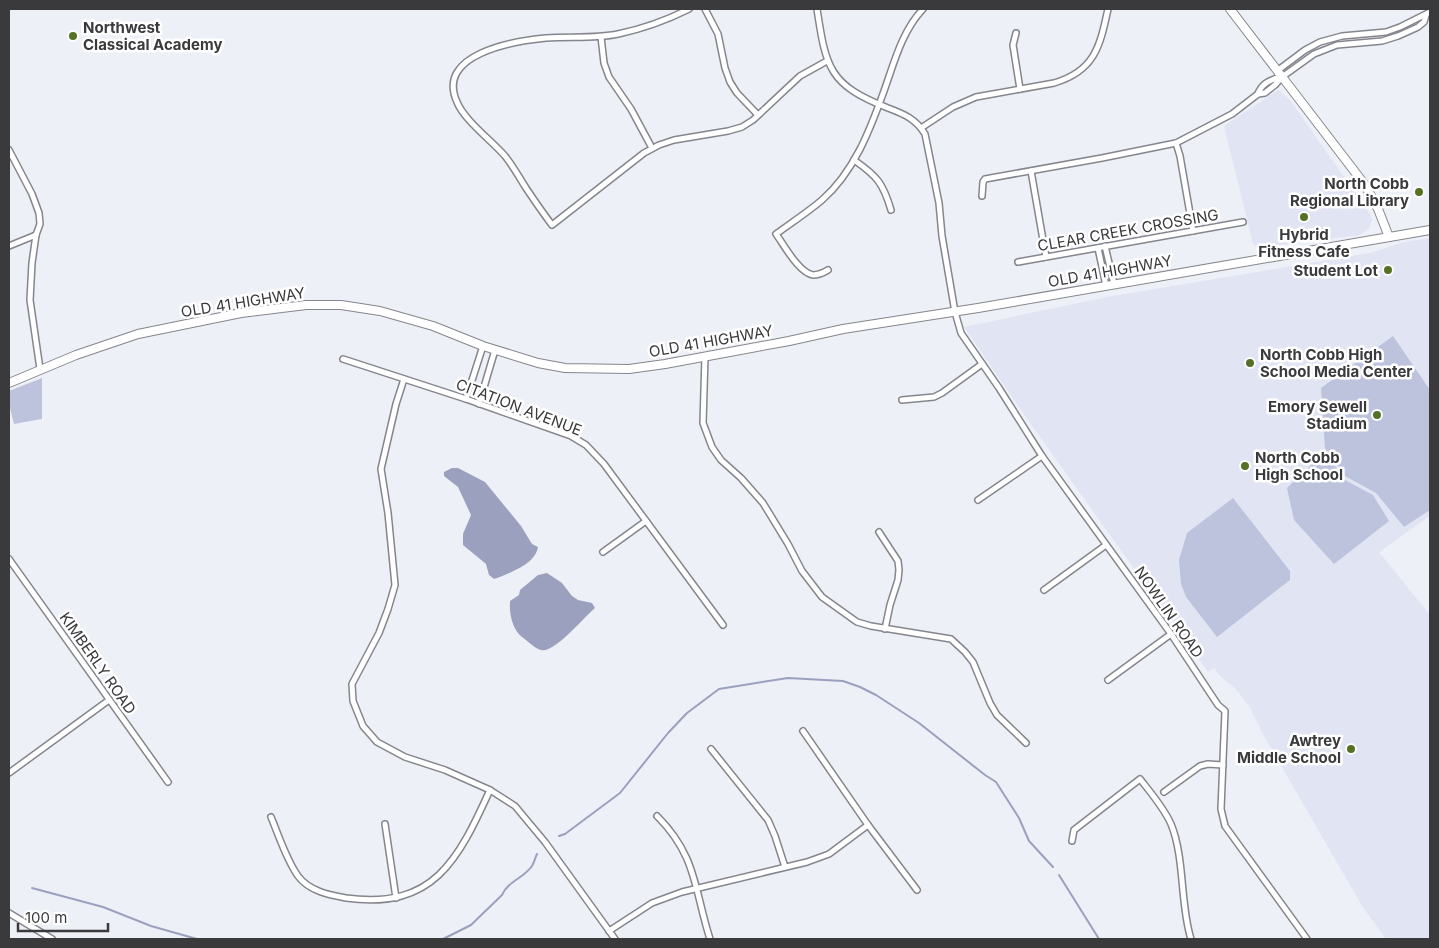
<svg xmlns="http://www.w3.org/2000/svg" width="1439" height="948" viewBox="0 0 1439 948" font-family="Inter,sans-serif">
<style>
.built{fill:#e1e4f2}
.green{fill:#bec3dd}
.water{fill:#9ba0bf}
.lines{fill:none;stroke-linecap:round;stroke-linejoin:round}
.stream{stroke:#9ba0bf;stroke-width:2}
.street-casing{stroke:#85868d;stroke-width:8}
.secondary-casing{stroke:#85868d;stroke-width:10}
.street{stroke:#fff;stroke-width:5}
.secondary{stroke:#fff;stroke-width:8}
.poi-dot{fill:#557125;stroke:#fff;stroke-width:2}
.labels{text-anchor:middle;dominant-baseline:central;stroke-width:5;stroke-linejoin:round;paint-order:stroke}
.poi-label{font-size:15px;font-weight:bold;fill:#3a3a3d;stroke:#fff;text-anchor:end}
.street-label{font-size:15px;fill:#3a3a3d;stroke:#fff}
</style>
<rect width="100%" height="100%" fill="#eef0f7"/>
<g class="built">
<path d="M1278,90L1290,100L1370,214L1372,220L1369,228L1360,235L1258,248L1253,244L1224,126Z"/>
<path d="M1430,238V516L1379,552L1430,615V939H1386L1362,906L1264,736L1250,708L1236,689L1220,676L1214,668L1208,672L1025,416L964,327L1107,297L1370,253L1404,242Z"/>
</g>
<g class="green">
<path d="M1393,336L1430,390V510L1404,527L1376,493L1345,476L1325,448L1321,388Z"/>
<path d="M42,378V419L14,424L9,404V391Z"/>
<path d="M1324,453L1328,454L1343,479L1373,495L1389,521L1334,564L1294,520L1287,488Z"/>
<path d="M1233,498L1290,571V580L1217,637L1186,597L1181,584L1179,560L1187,533Z"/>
</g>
<g class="water">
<path d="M452,468H458L485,482L521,526L532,544L538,547C535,565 509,573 494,579L489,575L486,564L463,545V534L471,515L458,487L444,476V472Z"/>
<path d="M547,573L562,583L572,596L578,600L592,603L595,608C585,616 554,654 541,650C535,649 527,640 522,637C512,629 509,613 510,601L519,595L520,590L538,575Z"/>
</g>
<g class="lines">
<g class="stream">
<path d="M559,836L565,834L620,793L668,733L687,713L719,689L750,684L788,678L843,681L860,687L876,695L919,723L985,775L996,782L1019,818L1029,841L1053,867"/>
<path d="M1059,875L1099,939"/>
<path d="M32,888L103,907L151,926L197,939"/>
<path d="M443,939L471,925L502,895C508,881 524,878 532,866C534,863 535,858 537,854"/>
</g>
<defs>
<g id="street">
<path d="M689,9C667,20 642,29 618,34C594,39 570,36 546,38C514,41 435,54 457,102C464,120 492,141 505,156C513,166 519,177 526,188C534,200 543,213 552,225L644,153L659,145L674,140L728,131L742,127L753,120L800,76L827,61"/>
<path d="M705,9L718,34L725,68L730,82L737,93L758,115"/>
<path d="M817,9C826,68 829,85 888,108C904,114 916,119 925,134L939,203L942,236L955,312L961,333L999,388L1042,456L1171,634L1218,705L1225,711L1221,809L1225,826L1307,939"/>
<path d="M1016,33L1013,45L1020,89"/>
<path d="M601,37L604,63L609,77L631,109L652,148"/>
<path d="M1277,71L1305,50L1320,42L1342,36L1386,32L1400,27L1430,12"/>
<path d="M1258,94C1261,84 1270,80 1280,77"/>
<path d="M921,128L953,107L976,97L1054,83C1095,71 1100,46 1108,9"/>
<path d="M1176,143L1180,156L1193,231"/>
<path d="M9,150L32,194L39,213L40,224L36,235L32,263L30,300L40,369"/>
<path d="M854,160C877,176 883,183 891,210"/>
<path d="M1031,171L1046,257"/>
<path d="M982,196L983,182L985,179L1102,158L1176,143L1232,114L1258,94L1265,93L1275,85L1282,77L1314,54L1337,45L1382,41L1398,36L1418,27L1424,22L1426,15"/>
<path d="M9,246L36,235"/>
<path d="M1105,246L1114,284"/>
<path d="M1098,248L1106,286"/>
<path d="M1018,262L1243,222"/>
<path d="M828,270C823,273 819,275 813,275C799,273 784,245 776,234C791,223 808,212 822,200C854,172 870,130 884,91C894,63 902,31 923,9"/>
<path d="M705,356L703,423L712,447L721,460L741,478L763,503L788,544L802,571L822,597L857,622L871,626L951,639L965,652L973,662L990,703L997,715L1026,743"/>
<path d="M343,359L466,399L571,436L586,445L604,464L723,625"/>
<path d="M404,379L396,404L381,469L388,513L395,585L388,609L379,633L352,684L353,701L363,726L377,742L405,757L445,770L490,790L515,806L545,842L615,939"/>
<path d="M466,399L483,346"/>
<path d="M902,400L934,397L942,393L982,364"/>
<path d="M479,404L495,350"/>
<path d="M978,500L1042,456"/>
<path d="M879,532L898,561L899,570L898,580L890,605L885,629"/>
<path d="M603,552L646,521"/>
<path d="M9,559L168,782"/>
<path d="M1044,590L1106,545"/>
<path d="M1108,680L1171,634"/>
<path d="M803,731L868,825L917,890"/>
<path d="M711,749L768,820L775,836L785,867"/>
<path d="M9,773L109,700"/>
<path d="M1164,792L1200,766L1208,764L1223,765"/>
<path d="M657,816C697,856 694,889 710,939"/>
<path d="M271,817C279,836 286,859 298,876C309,891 329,895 346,898C434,910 458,860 490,790"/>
<path d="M385,824L396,898"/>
<path d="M1072,841L1074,830L1140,779C1151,793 1164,808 1171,824C1185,858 1180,905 1191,939"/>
<path d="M9,913L52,939"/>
<path d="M609,931L652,903L682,892L807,862L829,854L868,825"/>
</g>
<g id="secondary">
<path d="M1230,9L1365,185L1378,209L1389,237"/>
<path d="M9,383L76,355L138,334L241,313L306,305H341L380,311L433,326L483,346L538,363L565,368L629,369L665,364L789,341L843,329L978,308L1430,230"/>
</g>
</defs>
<use href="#street" class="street-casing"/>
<use href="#secondary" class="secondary-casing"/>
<use href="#street" class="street"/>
<use href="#secondary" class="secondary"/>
</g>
<g class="poi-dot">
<circle cx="73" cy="36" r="5"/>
<circle cx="1419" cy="192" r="5"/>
<circle cx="1304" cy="217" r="5"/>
<circle cx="1388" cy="270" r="5"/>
<circle cx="1250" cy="363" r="5"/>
<circle cx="1377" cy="415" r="5"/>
<circle cx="1245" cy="466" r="5"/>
<circle cx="1351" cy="749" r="5"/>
</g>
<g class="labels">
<g class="poi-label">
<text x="83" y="27" text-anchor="start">Northwest<tspan x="83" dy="17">Classical Academy</tspan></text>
<text x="1409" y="183">North Cobb<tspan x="1409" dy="17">Regional Library</tspan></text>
<text x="1304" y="234" text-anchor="middle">Hybrid<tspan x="1304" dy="17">Fitness Cafe</tspan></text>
<text x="1378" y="270">Student Lot</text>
<text x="1260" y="354" text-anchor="start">North Cobb High<tspan x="1260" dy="17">School Media Center</tspan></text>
<text x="1367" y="406">Emory Sewell<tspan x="1367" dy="17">Stadium</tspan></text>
<text x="1255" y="457" text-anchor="start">North Cobb<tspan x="1255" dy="17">High School</tspan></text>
<text x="1341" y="740">Awtrey<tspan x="1341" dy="17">Middle School</tspan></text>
</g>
<g class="street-label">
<text transform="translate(1128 230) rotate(-10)">CLEAR CREEK CROSSING</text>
<text transform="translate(1110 271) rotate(-10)">OLD 41 HIGHWAY</text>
<text transform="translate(243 302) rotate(-9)">OLD 41 HIGHWAY</text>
<text transform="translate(711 341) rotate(-10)">OLD 41 HIGHWAY</text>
<text transform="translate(519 407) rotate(21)">CITATION AVENUE</text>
<text transform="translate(1169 612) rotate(55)">NOWLIN ROAD</text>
<text transform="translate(98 663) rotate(55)">KIMBERLY ROAD</text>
</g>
</g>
<rect width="1439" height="948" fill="none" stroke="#3a3a3d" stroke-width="20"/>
<path d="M18 923v8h90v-8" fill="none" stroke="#3a3a3d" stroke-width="2.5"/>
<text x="25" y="923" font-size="15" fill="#3a3a3d" stroke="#ffffff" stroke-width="4" paint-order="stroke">100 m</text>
</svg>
